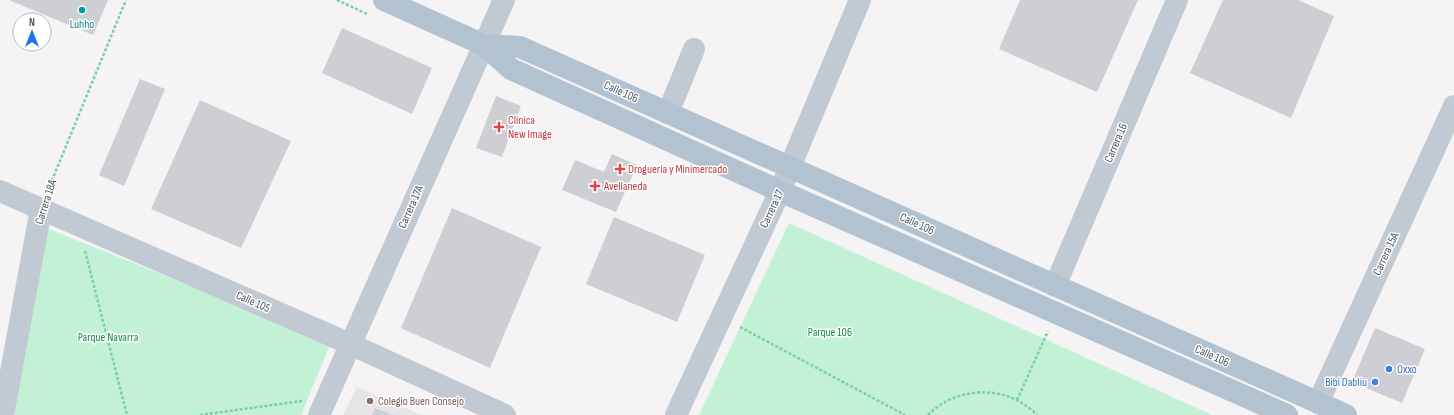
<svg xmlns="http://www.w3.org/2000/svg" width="1454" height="415" viewBox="0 0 1454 415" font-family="'Sofia Sans Condensed',sans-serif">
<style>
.education{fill:#e6e4e5}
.green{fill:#c3f1d5}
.building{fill:#cdcfd5}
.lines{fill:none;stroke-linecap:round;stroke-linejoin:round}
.path{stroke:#7ad0a6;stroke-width:2.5;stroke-dasharray:3 2;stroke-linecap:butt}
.minor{stroke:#c1cad2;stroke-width:22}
.major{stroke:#b3c2d1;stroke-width:22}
.culture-dot{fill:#0f9aa8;stroke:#fff;stroke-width:1.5}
.health-dot{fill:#e0444e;stroke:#fff;stroke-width:1.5}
.shop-dot{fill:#3f7fe0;stroke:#fff;stroke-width:1.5}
.education-dot{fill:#8d6e63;stroke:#fff;stroke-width:1.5}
.labels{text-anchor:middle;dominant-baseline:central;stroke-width:3;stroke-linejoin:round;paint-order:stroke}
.culture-label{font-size:12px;fill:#0d838f;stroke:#fff}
.street-label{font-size:12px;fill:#4a5661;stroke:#fff}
.health-label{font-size:12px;fill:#be3a42;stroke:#fff;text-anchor:start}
.park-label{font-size:12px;fill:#17864f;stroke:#fff}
.shop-label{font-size:12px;fill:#366cbe;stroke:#fff;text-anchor:start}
.education-label{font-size:12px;fill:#785e54;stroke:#fff;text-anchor:start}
</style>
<rect width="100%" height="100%" fill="#f5f3f3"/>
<path class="education" d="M357,387L421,415H343Z"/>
<g class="green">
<path d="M789,223L1212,415H699Z"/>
<path d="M46,228L331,342L301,415H13Z"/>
</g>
<g class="building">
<path d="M9,0H108L93,35Z"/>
<path d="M1020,0H1138L1097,92L999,49Z"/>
<path d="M1223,0H1298L1334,16L1291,118L1190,73Z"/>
<path d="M342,28L432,68L412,114L322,73Z"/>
<path d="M140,79L165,89L124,186L99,175Z"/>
<path d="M496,96L521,106L502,157L476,148Z"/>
<path d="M200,100L291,141L241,248L151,209Z"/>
<path d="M612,154L637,165L616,212L562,190L575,160L604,172Z"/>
<path d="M452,208L541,247L490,368L401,328Z"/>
<path d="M614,217L705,255L677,322L586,284Z"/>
<path d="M1375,328L1425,349L1402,403L1352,382Z"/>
<path d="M375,408L393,415H372Z"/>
</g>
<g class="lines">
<g class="path">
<path d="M337,0L367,14"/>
<path d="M48,190L126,0"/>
<path d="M85,251L127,415"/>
<path d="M740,327L905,415"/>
<path d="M1017,400L1048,331"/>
<path d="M200,415L302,401"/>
<path d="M928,415C953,389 996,385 1025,405C1029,408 1034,411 1037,415"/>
</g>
<g class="minor">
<path d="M668,113L694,49"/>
<path d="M0,191L350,344L505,415"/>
<path d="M1055,286L1177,0"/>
<path d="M1318,403L1454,106"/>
<path d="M3,415L41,209"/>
<path d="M319,415L504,0"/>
<path d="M676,415L780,191L860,0"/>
</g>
<g class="major">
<path d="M384,0L484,45L511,69L780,191L1287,415"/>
<path d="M484,45L520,47L1346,415"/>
</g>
</g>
<circle class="culture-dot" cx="82" cy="10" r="4"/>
<g class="health-dot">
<path d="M497 121h4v4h4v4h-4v4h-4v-4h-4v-4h4z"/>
<path d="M618 163h4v4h4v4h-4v4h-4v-4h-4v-4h4z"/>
<path d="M593 180h4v4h4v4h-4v4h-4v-4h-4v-4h4z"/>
</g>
<g class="shop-dot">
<circle cx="1389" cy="369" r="4"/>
<circle cx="1375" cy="382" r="4"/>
</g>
<circle class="education-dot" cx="370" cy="401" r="4"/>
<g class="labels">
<g class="culture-label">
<text x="82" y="24">Luhho</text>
</g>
<g class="street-label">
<text transform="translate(621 92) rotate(24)">Calle 106</text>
<text transform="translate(1116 143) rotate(-67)">Carrera 16</text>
<text transform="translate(46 202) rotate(-72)">Carrera 18A</text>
<text transform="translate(411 207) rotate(-66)">Carrera 17A</text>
<text transform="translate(772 209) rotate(-65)">Carrera 17</text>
<text transform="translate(917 224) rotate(24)">Calle 106</text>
<text transform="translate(1386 254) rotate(-65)">Carrera 15A</text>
<text transform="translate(253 302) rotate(24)">Calle 105</text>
<text transform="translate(1212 356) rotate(24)">Calle 106</text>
</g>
<g class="health-label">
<text x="508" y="120">Clínica<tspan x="508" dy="14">New Image</tspan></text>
<text x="628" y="169">Drogueria y Minimercado</text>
<text x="604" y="186">Avellaneda</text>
</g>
<g class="park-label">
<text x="830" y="332">Parque 106</text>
<text x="108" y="337">Parque Navarra</text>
</g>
<g class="shop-label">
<text x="1397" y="369">Oxxo</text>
<text x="1367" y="382" text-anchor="end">Bibi Dabliu</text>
</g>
<g class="education-label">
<text x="378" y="401">Colegio Buen Consejo</text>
</g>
</g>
<g transform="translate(32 32)"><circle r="19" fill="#ffffff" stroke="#b7bbc0"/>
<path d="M0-3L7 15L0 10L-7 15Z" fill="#1a73e8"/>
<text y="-6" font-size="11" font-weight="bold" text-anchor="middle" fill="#4a5661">N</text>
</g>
</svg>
